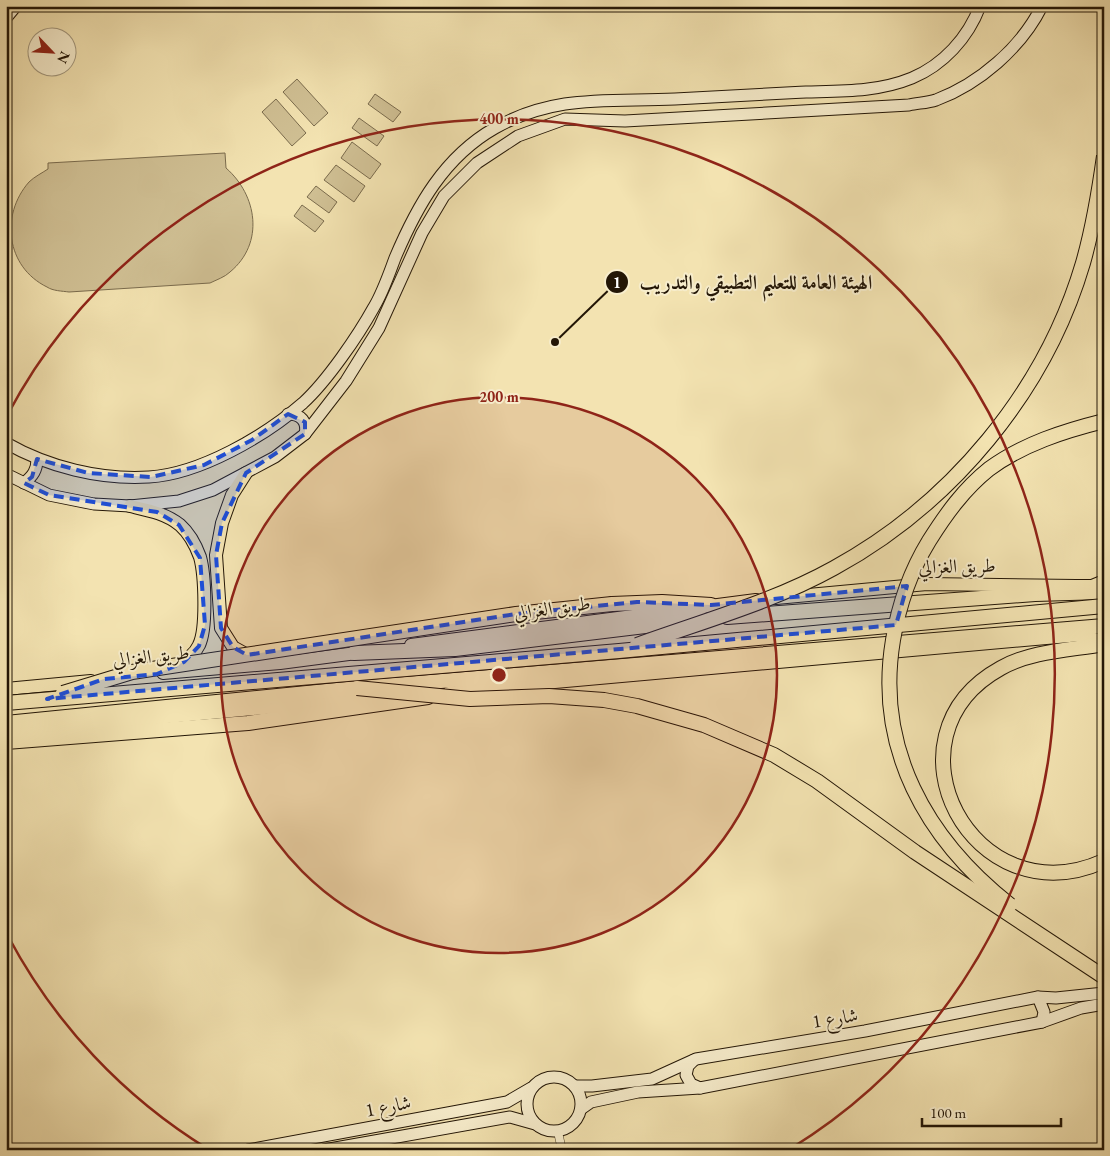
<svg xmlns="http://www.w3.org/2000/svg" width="1110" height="1156" viewBox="0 0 1110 1156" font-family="'EB Garamond',Amiri,serif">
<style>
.green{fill:#d0c094;stroke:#7a6b4d}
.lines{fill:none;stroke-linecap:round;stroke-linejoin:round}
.street-casing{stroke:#574931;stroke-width:9}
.secondary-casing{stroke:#231606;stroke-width:13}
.primary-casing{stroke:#231606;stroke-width:14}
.highway-casing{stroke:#231606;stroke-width:16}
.street{stroke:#f7edcc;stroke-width:8}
.secondary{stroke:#f7edcc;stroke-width:11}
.primary{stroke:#f3e3b1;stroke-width:12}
.highway{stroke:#f3e3b1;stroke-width:14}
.highway-bridge-casing{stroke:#231606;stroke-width:16;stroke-linecap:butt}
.highway-bridge{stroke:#f3e3b1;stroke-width:14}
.marked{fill:#1d4ed8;fill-opacity:0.2;stroke:#1d4ed8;stroke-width:4;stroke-dasharray:10 6;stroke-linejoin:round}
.ring{fill:none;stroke:#8f2418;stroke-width:2.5}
.labels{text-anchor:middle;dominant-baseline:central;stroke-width:4;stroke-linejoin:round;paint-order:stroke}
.street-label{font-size:19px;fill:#231606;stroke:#f7edcc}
.centre{fill:#8f2418;stroke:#f7edcc;stroke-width:2.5}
.ring-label{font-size:15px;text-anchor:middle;font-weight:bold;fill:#8f2418;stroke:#f7edcc;stroke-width:4;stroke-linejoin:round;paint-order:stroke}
.leader{fill:none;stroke:#231606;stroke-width:2}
.callout-dot{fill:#231606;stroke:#f7edcc;stroke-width:2}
.mark-label{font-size:15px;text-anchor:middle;font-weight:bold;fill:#fff}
.callout-label{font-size:20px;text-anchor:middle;font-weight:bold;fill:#231606;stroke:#f7edcc;stroke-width:4;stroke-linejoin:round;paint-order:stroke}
</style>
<rect width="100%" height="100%" fill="#f3e3b1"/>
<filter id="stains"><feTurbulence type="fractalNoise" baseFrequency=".004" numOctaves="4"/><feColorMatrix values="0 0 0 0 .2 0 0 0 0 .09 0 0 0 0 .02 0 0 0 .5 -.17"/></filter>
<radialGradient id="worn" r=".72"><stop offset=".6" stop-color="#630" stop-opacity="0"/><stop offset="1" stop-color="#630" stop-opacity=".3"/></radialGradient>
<g class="green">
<path d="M297,79L328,113L314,126L283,92Z"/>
<path d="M375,94L401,112L393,122L368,104Z"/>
<path d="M276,99L306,133L292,146L262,112Z"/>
<path d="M359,118L384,136L377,146L352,128Z"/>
<path d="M352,142L381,164L370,179L341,158Z"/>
<path d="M225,153L226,168C257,195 265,243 230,272C225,277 216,280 210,283L69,292C62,291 53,291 47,287C6,267 0,215 29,182C34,177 42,173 48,169V163Z"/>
<path d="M336,165L365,186L354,202L324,180Z"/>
<path d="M316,186L337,202L329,213L307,197Z"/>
<path d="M302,205L324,221L315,232L294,216Z"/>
</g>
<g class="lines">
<defs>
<path id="street" d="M558,1132L562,1150"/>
<g id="secondary">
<path d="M6,18L16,6"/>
<path d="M288,414C301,414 308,422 305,434"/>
<path d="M6,443C48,467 100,480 149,477C200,474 265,436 303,403C327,381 358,336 374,307C383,292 389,274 395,258C417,206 444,157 495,128C555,94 609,102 675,99C718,97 762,94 806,92C842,91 878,92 912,78C943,65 968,38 980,6"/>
<path d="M6,474L49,495L94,504L130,506L179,501L213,490L275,457L305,434L346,381L379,328L422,233L444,196L477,163L518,136L565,119L625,121L909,105C917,103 927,103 936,100C979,84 1021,48 1042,6"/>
<path d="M24,483C33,476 37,470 37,459"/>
<path d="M1038,997L1044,1012L1042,1022"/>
<path d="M694,1060L688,1066L686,1075L691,1084L700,1088"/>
<circle cx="554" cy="1104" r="27"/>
<path d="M575,1086H592L652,1079L696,1059L865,1031L1038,997L1056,998L1104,993"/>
<path d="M581,1109L591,1102L638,1092L700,1088L1042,1022L1081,1008L1104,1004"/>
<path d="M248,1150L507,1102L531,1088"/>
<path d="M324,1150L510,1117L535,1124"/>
</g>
<g id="primary">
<path d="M246,473L232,495L222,523L216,555L221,628L233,647L251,657"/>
<path d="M130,506C147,510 165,513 180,525C189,533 196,546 200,557C205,575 207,629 199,645C195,654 185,661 177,665"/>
<path d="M776,598L927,584L1076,586H1092L1104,581"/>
<path d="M411,645L756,600"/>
<path d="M163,673L280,663L364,652"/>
<path d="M499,687L1080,635L1104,642"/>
<path d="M6,689L91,681"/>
<path d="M6,732L382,697"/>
</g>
<g id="highway">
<path d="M612,604L662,602L711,605"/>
<path d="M727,617L1035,594L1104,592"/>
<path d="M1104,644C1070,650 1031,651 1001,668C876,737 973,920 1104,861"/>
<path d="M354,653L455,649L703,619"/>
<path d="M449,694L509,686"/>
<path d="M6,723L357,688L1104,626"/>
<path d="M6,742L248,723L428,697"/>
</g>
</defs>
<use href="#street" class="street-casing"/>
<use href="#secondary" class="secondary-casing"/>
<use href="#primary" class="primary-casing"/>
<use href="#highway" class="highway-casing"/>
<use href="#street" class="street"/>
<use href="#secondary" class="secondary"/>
<use href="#primary" class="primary"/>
<use href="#highway" class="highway"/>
<defs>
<g id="highway-bridge">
<path d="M637,645C703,621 773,602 834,568C951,504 1045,392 1083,263C1093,228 1099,192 1104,156"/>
<path d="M357,688L470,699L549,696L604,700L637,706L704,725L774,755L817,781L915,852L1104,977"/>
<path d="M63,693L132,672L516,614L612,604"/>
<path d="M6,703L619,651L1104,606"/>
<path d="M1010,905C926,839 875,748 893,640C899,604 910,572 929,541C946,514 964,489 989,469C1023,444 1064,431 1104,421"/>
</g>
</defs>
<use href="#highway-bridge" class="highway-bridge-casing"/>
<use href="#highway-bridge" class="highway-bridge"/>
</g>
<path class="marked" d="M288,414L305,422V434L246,473L222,523L216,555L221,628L233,647L247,655L516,614L637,602L711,605L907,586L896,625L47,699L104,679L157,674L184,662L199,646L205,625L200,558L179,525L157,512L49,495L24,483L32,477L37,459L88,473L151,477L204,465L252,440Z"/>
<circle cx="499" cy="675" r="278" fill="#8f2418" fill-opacity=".12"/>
<g class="ring">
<circle cx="499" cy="675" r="278"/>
<path d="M208 1149A556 556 0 0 1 8 936M8 414A556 556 0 1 1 790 1149"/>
</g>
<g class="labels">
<g class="street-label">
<text transform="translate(957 566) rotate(-1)">طريق الغزالي</text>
<text transform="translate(552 608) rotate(-8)">طريق الغزالي</text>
<text transform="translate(151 656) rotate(-6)">طريق الغزالي</text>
<text transform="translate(835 1018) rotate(-9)">شارع 1</text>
<text transform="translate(388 1106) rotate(-11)">شارع 1</text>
</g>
</g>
<circle cx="499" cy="675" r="8" class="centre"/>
<g class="ring-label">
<text x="499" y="124">400 m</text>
<text x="499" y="402">200 m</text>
</g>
<path class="leader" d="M555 342L617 282"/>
<g class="callout-dot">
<circle cx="555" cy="342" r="5"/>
<circle cx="617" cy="282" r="12"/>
</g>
<g class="mark-label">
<text x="617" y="288">1</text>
</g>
<g class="callout-label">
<text x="756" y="289">الهيئة العامة للتعليم التطبيقي والتدريب</text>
</g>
<rect width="1110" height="1156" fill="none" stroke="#f3e3b1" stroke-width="25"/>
<rect x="8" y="8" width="1095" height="1141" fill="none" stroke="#231606" stroke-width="2.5"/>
<rect x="12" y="12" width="1085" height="1131" fill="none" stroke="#231606"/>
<g transform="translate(52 52) rotate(115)"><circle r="24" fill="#f7edcc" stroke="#a2977d"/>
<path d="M0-4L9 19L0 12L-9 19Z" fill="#8f2418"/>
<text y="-8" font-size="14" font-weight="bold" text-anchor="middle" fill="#231606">N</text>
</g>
<path d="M922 1118v8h139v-8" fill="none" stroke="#231606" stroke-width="2.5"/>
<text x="930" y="1118" font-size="15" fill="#231606" stroke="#f7edcc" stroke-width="4" paint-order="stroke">100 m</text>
<rect width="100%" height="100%" filter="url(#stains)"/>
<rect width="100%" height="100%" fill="url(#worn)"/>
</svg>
